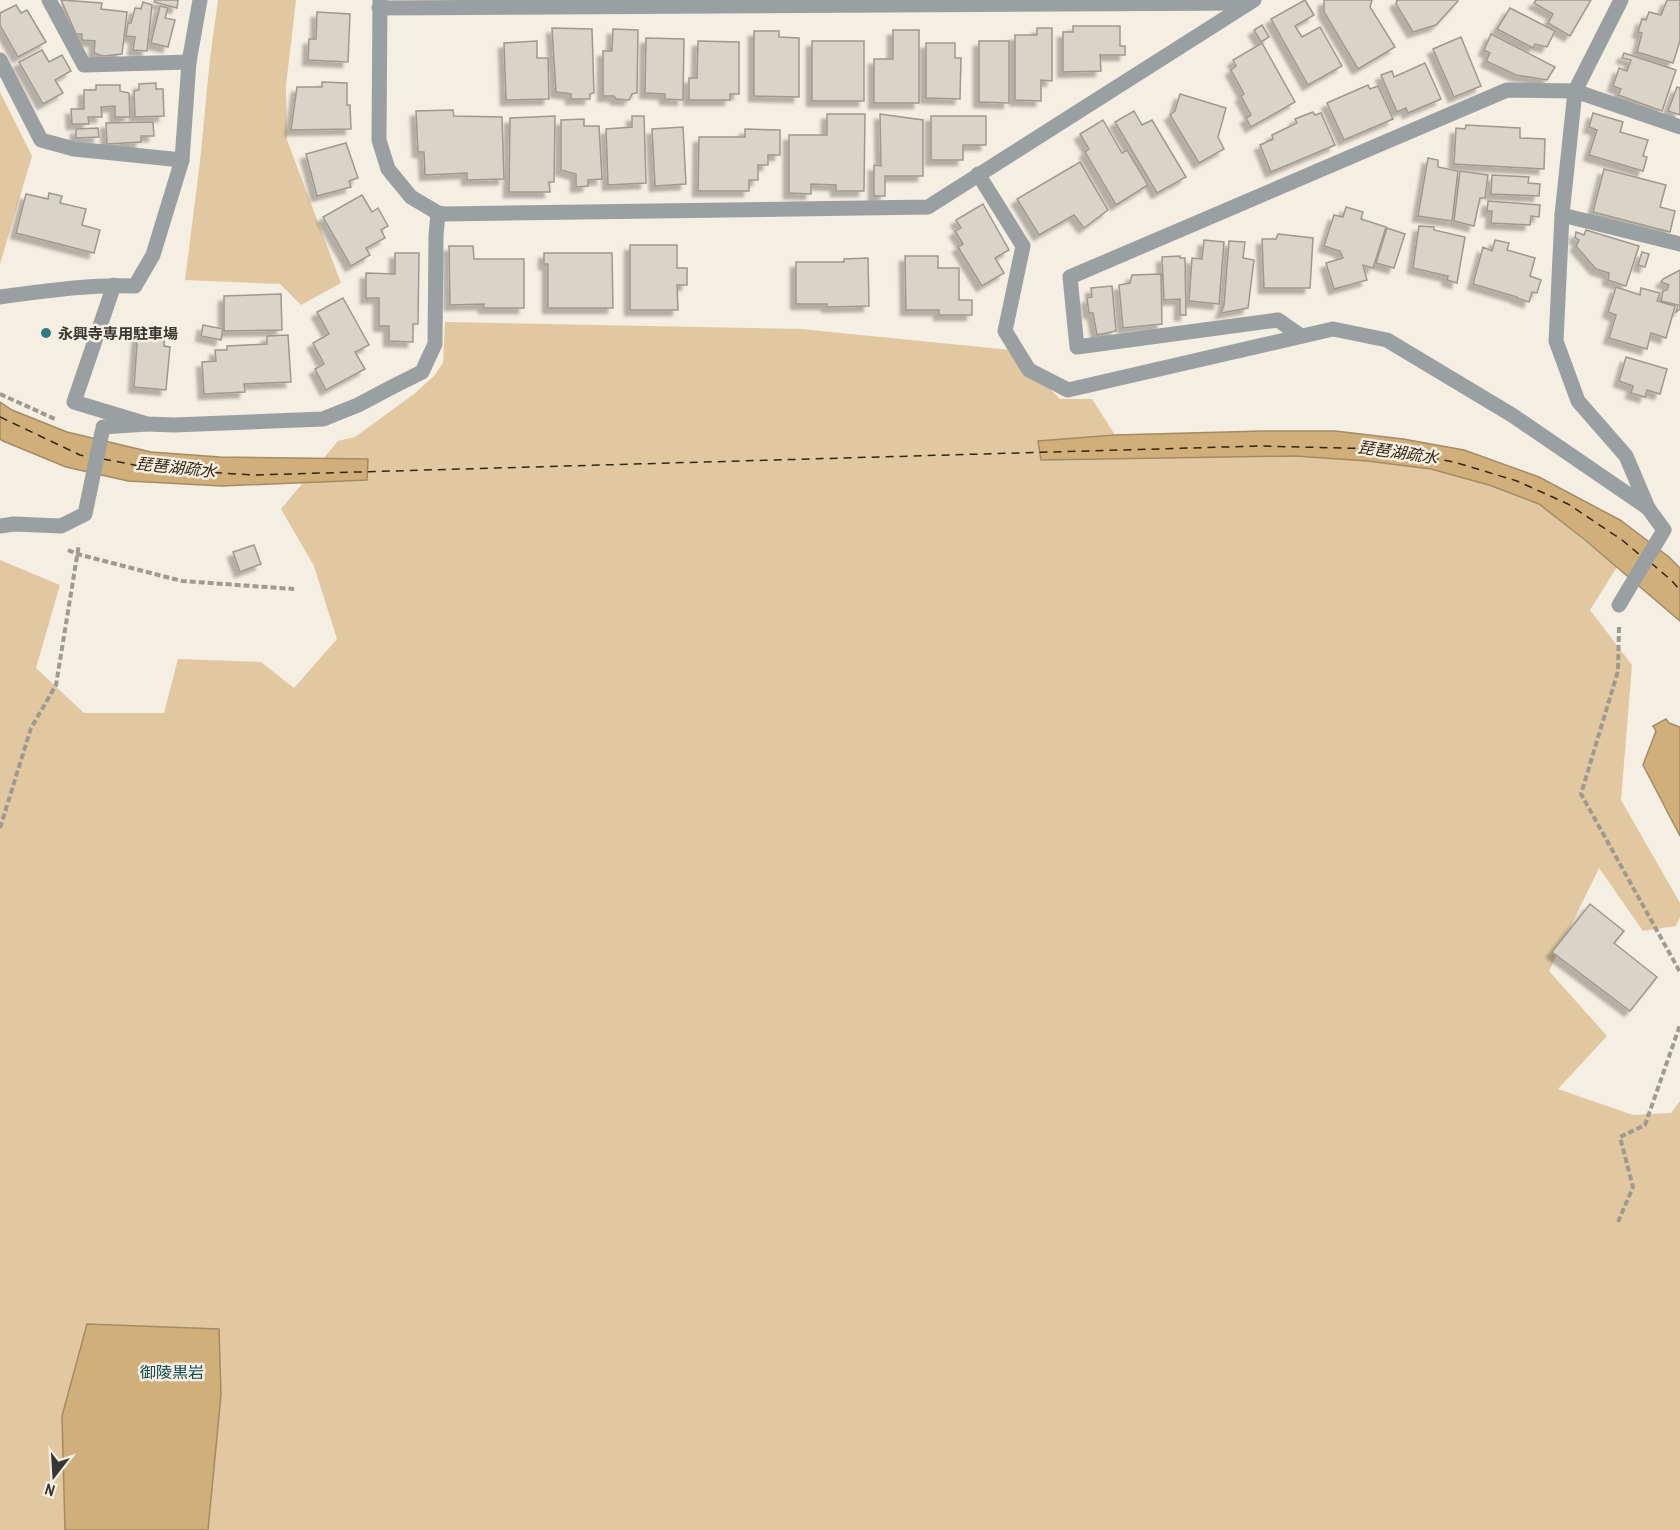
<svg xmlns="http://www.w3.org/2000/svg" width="1680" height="1530" viewBox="0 0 1680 1530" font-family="'Archivo Narrow','Noto Sans JP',sans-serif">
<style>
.green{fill:#e2c8a0}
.water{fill:#d1af7a;stroke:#a38b64;stroke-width:1.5}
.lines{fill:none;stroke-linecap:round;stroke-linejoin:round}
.ferry{stroke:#35260e;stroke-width:1.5;stroke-dasharray:8 6;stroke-linecap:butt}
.building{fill:#dad3c8;stroke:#9f988e;stroke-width:1.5;filter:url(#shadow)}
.path{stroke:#9e9991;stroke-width:4;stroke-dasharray:6 3;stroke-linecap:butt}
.lane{stroke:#9aa0a1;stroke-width:15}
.street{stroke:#9aa0a1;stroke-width:15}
.poi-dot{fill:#317982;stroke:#f5eee3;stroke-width:2}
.labels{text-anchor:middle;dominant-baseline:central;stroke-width:5;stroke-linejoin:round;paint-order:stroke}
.poi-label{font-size:15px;font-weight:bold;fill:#393632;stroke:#f5eee3;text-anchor:start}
.water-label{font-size:16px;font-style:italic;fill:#35260e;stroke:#f5eee3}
.neighbourhood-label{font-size:16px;fill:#0f4c54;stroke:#f5eee3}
</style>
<defs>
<filter id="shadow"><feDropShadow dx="-5.5" dy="5.5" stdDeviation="1.5" flood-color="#0004"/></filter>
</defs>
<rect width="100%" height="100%" fill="#f5eee3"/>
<g class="green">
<path d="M218,0H296L286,85L287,140L341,283L301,305L280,284L185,280L200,162L210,58Z"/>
<path d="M0,92L32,156L0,264Z"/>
<path d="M445,322L801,329L1011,350L1060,399H1092L1115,435L1038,441L1295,456L1367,461L1431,469L1489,485L1539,504L1617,567L1590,610L1632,665L1621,800L1680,903V917L1676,926L1643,931L1599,868L1549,971L1607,1036L1558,1089L1633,1115L1671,1113L1680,1101V1530H0V560L60,585L36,668L84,713H164L178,659L261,662L294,688L337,639L314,566L281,509L338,441L355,437L414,394L434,376L443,363Z"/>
</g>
<g class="water">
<path d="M0,402L12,410L67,432L151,452L220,457L368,459L367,480L222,486L128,481L66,467L3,441L0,439Z"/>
<path d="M1263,431H1335L1403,439L1464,450L1539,477L1620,520L1669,557L1680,568V621L1585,540L1539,504L1489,485L1431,469L1367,461L1295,456L1041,460L1038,441L1115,435Z"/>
<path d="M1666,719L1669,723L1680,727V836L1643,765L1656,731L1653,726Z"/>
<path d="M87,1324L219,1329L221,1395L208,1530H65L62,1416Z"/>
</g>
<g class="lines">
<g class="ferry">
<path d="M0,417L80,455L89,457"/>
<path d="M103,459L156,469L254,475L1260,446L1381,449L1454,462L1517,481L1568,504L1622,540L1640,555"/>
<path d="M1651,563L1671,580L1680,590"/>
</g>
</g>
<g class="building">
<path d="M61,0L102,3L101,9L127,12L122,54L103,56L94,53L95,41L82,40V34H76Z"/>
<path d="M155,0H178L177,8L154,2Z"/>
<path d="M1305,0L1314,15L1295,26L1302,37L1320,27L1342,66L1308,85L1271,19Z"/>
<path d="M1324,0H1372L1370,7L1395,47L1358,69L1324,12Z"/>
<path d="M1397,0H1457L1458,1L1436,25L1413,32L1396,4Z"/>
<path d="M1536,0H1591L1570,36L1548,23L1553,14L1534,3Z"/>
<path d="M1667,0H1680V41L1673,63L1637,52L1642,33L1638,32L1642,19L1646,20L1649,12L1661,15Z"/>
<path d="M143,2L152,5L147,51L133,50L135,37L126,36L128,23H131L135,8L141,9Z"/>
<path d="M16,5L21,13L27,10L46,42L18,57L0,25V13Z"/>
<path d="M160,6L168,8L165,18L175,20L168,47L151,43Z"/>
<path d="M1510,8L1555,31L1547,47L1535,44L1533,48L1497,29Z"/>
<path d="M317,12L350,14L348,62L308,60L309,39H316Z"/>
<path d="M1262,25L1269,37L1261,42L1254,30Z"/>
<path d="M1073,26H1120V46H1125V55H1100L1101,71L1063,72V32H1073Z"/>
<path d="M552,28L592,29L594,93L590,94V99H571V94L556,92Z"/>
<path d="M1037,28H1052V81L1041,80V101L1015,100V35H1037Z"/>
<path d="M613,29L638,30L637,93L632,94L629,100L616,99L614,96H603V51H612Z"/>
<path d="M893,30H919V103H874V59H893Z"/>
<path d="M754,31H779V37L799,38V97L754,96Z"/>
<path d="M1491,34L1555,67L1547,80L1516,75L1486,61L1490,53L1484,50Z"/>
<path d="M1461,37L1481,86L1454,97L1433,49Z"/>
<path d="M646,38L684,39L683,100L665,99V94L645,93Z"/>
<path d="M537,41V58H548L549,99L506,100L504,43Z"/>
<path d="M698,41L739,42V94H730V100H689V78H697Z"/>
<rect x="812" y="41" width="52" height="60"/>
<path d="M979,41H1009V103L979,102Z"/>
<path d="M926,43H955V58H961L960,99L926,98Z"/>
<path d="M1262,43L1295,102L1251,127L1246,118L1251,115L1241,96L1244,94L1231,70L1236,66L1233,60Z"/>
<path d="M42,50L49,62L62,55L71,71L55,80L63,93L43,104L19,62Z"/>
<path d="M1624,53L1676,70L1662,111L1618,95L1621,89L1613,86L1619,68L1627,71L1631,60L1622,58Z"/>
<path d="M1425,63L1441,99L1408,113L1406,108L1397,112L1381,75L1392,71L1394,77Z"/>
<path d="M322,82L347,83V105H350L351,129L291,130L297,87H322Z"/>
<path d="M156,83V89H163L164,116L135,117L134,91L139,90V84Z"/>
<path d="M96,85H120V91L129,93L130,117H115V106L101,107L102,117H88L89,124H72L71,109H84V90H96Z"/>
<path d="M1368,85L1370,89L1378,86L1393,119L1344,140L1327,103Z"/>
<path d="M1677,87L1680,88V115L1668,111Z"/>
<path d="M1180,94L1226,108L1218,137L1224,149L1199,163L1170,115L1175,111Z"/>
<path d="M453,110L454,116L502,117L504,179L467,180V173L425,175L424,152H418L416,111Z"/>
<path d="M1134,111L1142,125L1152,120L1186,177L1157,193L1115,122Z"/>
<path d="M1313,112L1315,115L1321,113L1335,145L1271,172L1260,145L1273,139L1272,135L1297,123L1295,119Z"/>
<path d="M1593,113L1623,122L1620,132L1648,140L1643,156L1647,157L1643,171L1589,155L1597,130L1589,127Z"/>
<path d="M827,114H865L864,191H836V185L811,184V194L789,193V135H827Z"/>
<path d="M880,114L923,120V176H885V196H874V165L881,166Z"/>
<path d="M555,116L554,182H549L550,192H509L510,118Z"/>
<path d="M632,116H644L646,183L608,185L606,129L632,127Z"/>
<path d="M931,116H986V145H963V160H931Z"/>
<path d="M584,119V126H599L602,179L588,180V186L576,187V174L561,170V120Z"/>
<path d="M1103,120L1122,153L1127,150L1148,185L1116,205L1085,152L1089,149L1080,134Z"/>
<path d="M153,122L154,136H141V142L107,144L106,123Z"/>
<path d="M1466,125L1520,128V138L1545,139L1544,169L1454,164L1456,128L1465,129Z"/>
<path d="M683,127L686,184L655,186L652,129Z"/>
<path d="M98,128L99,137L76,138V129Z"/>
<path d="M745,129L780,130V155H768V165H758V180H749V191H698L699,137H745Z"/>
<path d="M346,143L358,178L349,181L351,187L317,196L306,154Z"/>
<path d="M1428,158L1438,160V167L1458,171L1452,221L1418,216Z"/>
<path d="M1080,162L1108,210L1084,228L1074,215L1039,235L1017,199Z"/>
<path d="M1604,169L1666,185L1660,207L1675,211L1670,232L1593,212Z"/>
<path d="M1460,171L1488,175L1485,198H1480L1474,226L1454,221Z"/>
<path d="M1492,175L1529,177L1528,183L1540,184L1539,196L1491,194Z"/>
<path d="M49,193L62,196L60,203L86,209L82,225L100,230L94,253L16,233L26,194L48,199Z"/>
<path d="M362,195L372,212L378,208L388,226L381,230L385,238L366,248L370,255L351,266L323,217Z"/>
<path d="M1488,201L1540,205L1539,217L1531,216L1530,225L1491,223L1492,211H1487Z"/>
<path d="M983,204L1009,250L995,258L1004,273L982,286L958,247L963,244L955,231L961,228L956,220Z"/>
<path d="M1346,207L1363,212L1361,219L1386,227L1373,268L1363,265L1367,280L1334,289L1326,263L1343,258L1340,251L1324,246L1334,215L1343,217Z"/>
<path d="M1419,226L1434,227V230L1465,237L1457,283L1447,280L1448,276L1413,268Z"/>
<path d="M1387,228L1405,234L1394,268L1376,263Z"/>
<path d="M1586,230L1639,246L1626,286L1608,280L1609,273L1596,269L1576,246L1579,240L1575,238L1576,232L1584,235Z"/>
<path d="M1278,234L1313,238L1310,288H1264L1262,239H1276Z"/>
<path d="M1204,240L1224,242L1219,304L1189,301L1192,258L1202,259Z"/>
<path d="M1495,240L1509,243L1507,250L1535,258L1530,276L1541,280L1537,293L1532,292L1529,302L1517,298V297L1473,284L1483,247L1492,251Z"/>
<path d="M1229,241L1245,242L1243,258L1254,260L1248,308L1221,313L1224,305Z"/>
<path d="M630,245H677V268H687V285H677L678,310H630Z"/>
<path d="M449,246H473L474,259H524V308H484V304L450,305Z"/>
<path d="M1642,252L1649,254L1645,267L1638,265Z"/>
<path d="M395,253H419L418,324H413V342L389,341V326H379V298H366V273L395,274Z"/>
<path d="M544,253H612L613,308H548V264H544Z"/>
<path d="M905,256H938V268H959V300H972V315H939V310H906Z"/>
<path d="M1180,256V258H1185L1186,315H1180V299L1164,300L1162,257Z"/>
<path d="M868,258L869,306L827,307V304H796V262H844V259Z"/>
<path d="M1680,270V309L1676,312L1678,305L1661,301L1663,291L1667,290L1669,285L1661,282L1663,279Z"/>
<path d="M1161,274L1162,324L1123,328L1119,285L1130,283L1132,275Z"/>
<path d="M1112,286L1116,331L1097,335L1093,313H1089L1087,298L1092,297L1091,288Z"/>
<path d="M1616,287L1640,295L1641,288L1660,293L1657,301L1675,306L1666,338L1651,333L1647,349L1609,338L1616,315L1608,312Z"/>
<path d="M281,294L282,330L224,331V296Z"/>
<path d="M343,298L369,345L355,352L365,369L326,390L315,369L324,364L313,343L329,334L317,312Z"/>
<path d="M203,325L223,329L221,340L201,336Z"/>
<path d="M138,329L165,330L164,346L170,347L166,390L134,387Z"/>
<path d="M288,335L291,382L244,384L245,392L204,394L202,362L216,361L215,350H227V346L267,344V336Z"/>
<path d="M1626,357L1667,369L1660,394L1647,390L1645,397L1631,393L1633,386L1619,381Z"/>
<path d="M254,545L261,564L240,572L233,552Z"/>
<path d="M1590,904L1624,931L1614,943L1657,977L1630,1011L1552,952Z"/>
</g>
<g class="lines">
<g class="path">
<path d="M0,394L55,419"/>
<path d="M68,550L77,554L182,581L294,589"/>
<path d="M1619,627L1618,671L1581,794L1680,972"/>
<path d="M0,828L31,728L56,685L79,544"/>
<path d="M1618,1222L1633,1187L1620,1137L1645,1125L1680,1025"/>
</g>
<g class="lane">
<path d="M49,0L84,65L189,62"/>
<path d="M0,60L41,140L74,149L182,160"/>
<path d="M978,174L1023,246L1005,331L1029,370L1068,390L1333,329L1387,340L1512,415L1648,508"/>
<path d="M114,285L74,402L147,424L174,425L323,419L358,405L394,386L422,372L435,344L436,235L438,213"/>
<path d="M0,297C45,291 90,284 135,286L153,255L182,160L189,62L200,0"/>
</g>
<g class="street">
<path d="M380,0L379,140L388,169L411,197L438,213L445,214L928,207L1254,0"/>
<path d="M379,8L1249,3"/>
<path d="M1562,215L1680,244"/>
<path d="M1301,336L1278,320L1077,347L1070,277L1507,90L1575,91L1680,127"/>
<path d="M103,427L147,424"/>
<path d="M0,526L14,524L61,526L85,514L102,432"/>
<path d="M1619,605L1664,530L1648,508L1626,456L1578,401L1556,341L1562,215L1575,91L1621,0"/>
</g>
</g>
<circle class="poi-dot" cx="46" cy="333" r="6"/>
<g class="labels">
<g class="poi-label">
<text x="58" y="333">永興寺専用駐車場</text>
</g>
<g class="water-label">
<text transform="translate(1398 452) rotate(8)">琵琶湖疏水</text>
<text transform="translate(176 467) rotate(6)">琵琶湖疏水</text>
</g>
<g class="neighbourhood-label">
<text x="172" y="1372">御陵黒岩</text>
</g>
</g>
<g transform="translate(54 1476) rotate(197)" stroke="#f5eee3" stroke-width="4.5" paint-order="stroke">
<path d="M0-4.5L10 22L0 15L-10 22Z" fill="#393632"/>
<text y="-9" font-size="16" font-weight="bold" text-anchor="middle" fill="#393632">N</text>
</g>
</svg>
